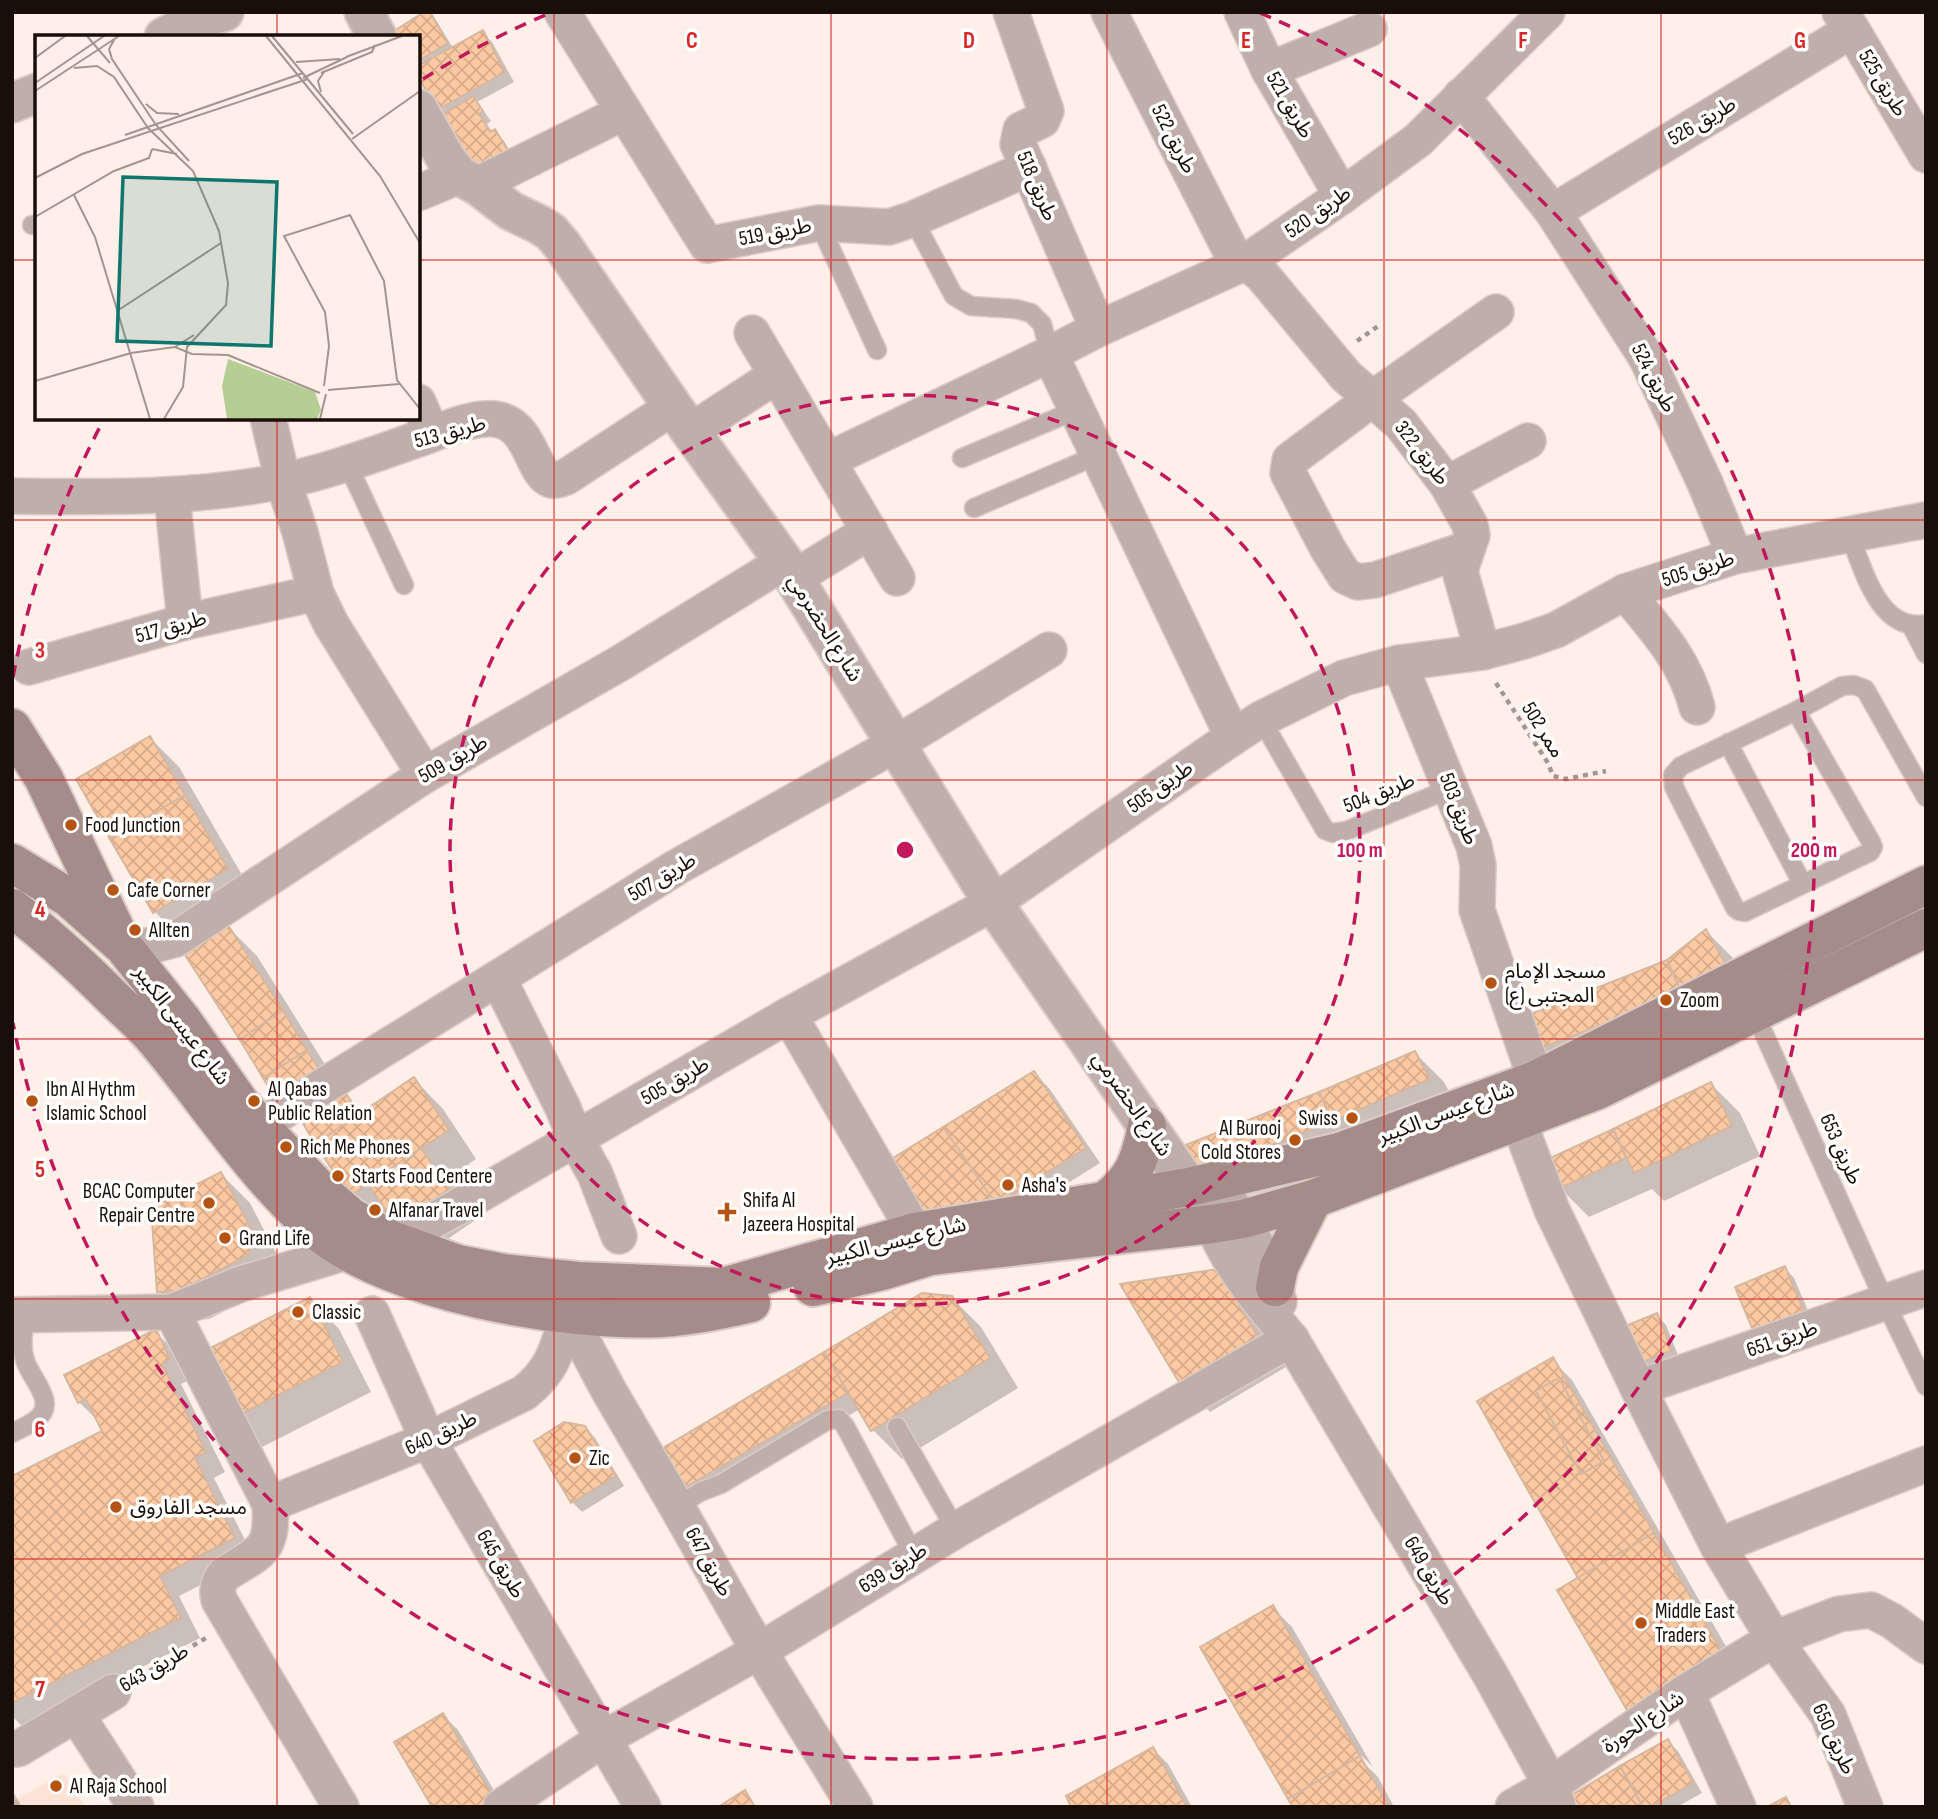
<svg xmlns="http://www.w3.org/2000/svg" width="1938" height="1819" viewBox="0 0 1938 1819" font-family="'Sofia Sans Condensed','Noto Sans Arabic',sans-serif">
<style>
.built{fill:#fde3d6}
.shadow{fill:#0003}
.building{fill:url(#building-cross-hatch);stroke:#d6b7a1;stroke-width:2;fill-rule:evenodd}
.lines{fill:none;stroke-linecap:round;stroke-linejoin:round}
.service-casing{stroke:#dacbc4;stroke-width:21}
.minor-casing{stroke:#dacbc4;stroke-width:38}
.tertiary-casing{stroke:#dacbc4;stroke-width:42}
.secondary-casing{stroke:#dacbc4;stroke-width:42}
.path{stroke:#a3958f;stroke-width:4.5;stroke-dasharray:5 5;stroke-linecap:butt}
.service{stroke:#c0aeab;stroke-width:18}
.minor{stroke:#c0aeab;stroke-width:35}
.tertiary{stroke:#c0aeab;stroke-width:38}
.secondary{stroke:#a68c88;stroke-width:38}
.grid{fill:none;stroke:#d62828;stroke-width:2;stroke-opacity:0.55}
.ring{fill:none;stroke:#c2185b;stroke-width:3.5;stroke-dasharray:12 9}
.poi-dot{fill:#b55313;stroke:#fff;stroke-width:2.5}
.labels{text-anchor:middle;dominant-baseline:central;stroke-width:7;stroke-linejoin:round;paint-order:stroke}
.street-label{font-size:21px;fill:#1a0e08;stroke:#fff}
.poi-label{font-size:21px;fill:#1a0e08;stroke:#fff;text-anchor:start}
.inset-road{fill:none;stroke:#a3958e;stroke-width:2}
.view{fill:#0f766e;fill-opacity:0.15;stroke:#0f766e;stroke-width:3.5}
.inset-edge{fill:none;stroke:#1a0e08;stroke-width:3.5}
.grid-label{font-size:23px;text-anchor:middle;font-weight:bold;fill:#d62828;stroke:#fff;stroke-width:7;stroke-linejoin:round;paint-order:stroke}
.centre{fill:#c2185b;stroke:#fff;stroke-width:3.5}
.ring-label{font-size:21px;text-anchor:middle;font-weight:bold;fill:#c2185b;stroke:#fff;stroke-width:7;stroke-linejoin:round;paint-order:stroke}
</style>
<defs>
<pattern id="building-cross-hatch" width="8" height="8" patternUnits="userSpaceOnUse" patternTransform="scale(1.75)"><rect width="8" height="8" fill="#fcc9a2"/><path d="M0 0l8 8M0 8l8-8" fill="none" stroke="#d7ab8a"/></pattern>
</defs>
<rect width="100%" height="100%" fill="#feefe8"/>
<path class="built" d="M64,1773L85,1807H12V1802Z"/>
<g class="shadow">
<path d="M428,12L437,22L453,48L482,32L492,42L514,82L477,102L491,121L487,124L493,133L495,132L504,141L517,163L445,116L438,108L418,66V37Z"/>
<path d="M150,738L179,767L256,899L184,941L155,912Z"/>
<path d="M228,927L257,956L341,1090L351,1099L361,1115L414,1079L443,1109L476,1159L449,1178L477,1219L427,1253L393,1216L381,1224L351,1195L310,1132L282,1103Z"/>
<path d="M1706,931L1735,960L1557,1062L1542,1047L1668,962Z"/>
<path d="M1415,1053L1444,1082L1458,1109L1363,1149L1221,1204L1192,1175L1278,1110Z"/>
<path d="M1034,1073L1049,1088L1100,1163L1012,1218L951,1251Z"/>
<path d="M1711,1084L1740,1113L1760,1156L1664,1201L1652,1189L1589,1217L1560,1188L1548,1161Z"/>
<path d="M221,1174L250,1203L284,1268L276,1285L209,1319L188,1321L159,1291Z"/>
<path d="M1785,1268L1794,1278L1813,1322L1756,1332Z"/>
<path d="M1217,1271L1247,1301L1286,1367L1210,1412L1181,1383Z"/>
<path d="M951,1297L981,1327L1018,1388L902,1459L873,1430L860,1409L696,1505L681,1490L823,1354L829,1359Z"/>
<path d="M310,1299L339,1329L371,1392L260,1448L231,1419Z"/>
<path d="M1657,1315L1666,1325L1680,1360L1654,1371L1644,1361Z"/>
<path d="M155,1332L175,1351L189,1380L181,1384L225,1472L214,1478L254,1558L179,1596L200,1638L23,1727L12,1716V1478L104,1432L99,1422L79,1402Z"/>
<path d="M1552,1360L1572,1380L1743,1676L1581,1579Z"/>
<path d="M585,1427L595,1438L624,1486L582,1512L572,1502Z"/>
<path d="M1272,1607L1292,1627L1373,1767L1358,1752V1757L1378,1777L1394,1807H1295Z"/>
<path d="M443,1715L458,1730L504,1807H434Z"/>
<path d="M1668,1742L1678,1751L1702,1793L1677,1807H1564Z"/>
<path d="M1153,1749L1168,1764L1192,1807H1073Z"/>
<path d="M12,1790L22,1807H12Z"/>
</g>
<g class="building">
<path d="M424,12H430L448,43L418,61V37H397L394,31Z"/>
<path d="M483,30L505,72L437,110L418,76V66Z"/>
<path d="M473,96L483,111L479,114L490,132L495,129L509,152L484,168L461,155L438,118Z"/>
<path d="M150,736L185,795L110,839L76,779Z"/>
<path d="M185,795L228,869L153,913L110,839Z"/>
<path d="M228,925L283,1010L240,1040L185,955Z"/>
<path d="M1706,929L1728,969L1682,994L1667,960Z"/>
<path d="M1667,960L1682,994L1541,1048L1528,1015Z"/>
<path d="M283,1010L307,1050L263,1078L240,1040Z"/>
<path d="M307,1050L324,1077L280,1105L263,1078Z"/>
<path d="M1415,1051L1430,1079L1333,1121L1319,1092Z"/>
<path d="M1034,1071L1086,1148L996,1204L943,1127Z"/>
<path d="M414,1077L449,1130L350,1196L315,1144Z"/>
<path d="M1711,1082L1732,1126L1634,1173L1613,1129Z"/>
<path d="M342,1087L359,1114L315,1144L300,1118Z"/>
<path d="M1319,1092L1333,1121L1290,1138L1276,1109Z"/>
<path d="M1276,1109L1290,1138L1190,1176L1178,1148Z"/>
<path d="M943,1127L996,1204L920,1223L885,1163Z"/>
<path d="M1613,1129L1626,1158L1558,1189L1546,1160Z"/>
<path d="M421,1148L449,1189L396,1225L368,1184Z"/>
<path d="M221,1172L256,1238L247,1256L179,1291L157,1292L151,1207Z"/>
<path d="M1785,1266L1804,1312L1754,1333L1735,1287Z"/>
<path d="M1218,1269L1258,1337L1180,1384L1120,1284Z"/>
<path d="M922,1293L952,1296L990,1358L871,1431L824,1352Z"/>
<path d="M310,1297L343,1362L229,1420L197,1355Z"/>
<path d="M1657,1313L1672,1350L1643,1362L1616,1330Z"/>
<path d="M156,1329L170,1359L162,1364L206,1452L195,1458L235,1538L160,1576L181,1618L12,1703V1476L102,1431L86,1399L78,1403L64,1375Z"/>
<path d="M824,1352L848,1393L679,1491L656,1452Z"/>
<path d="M1553,1357L1654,1533L1578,1578L1477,1401ZM1559,1378L1604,1461L1581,1474L1536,1391Z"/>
<path d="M1559,1378L1604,1461L1581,1474L1536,1391Z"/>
<path d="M564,1422L585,1426L616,1476L571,1503L534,1441Z"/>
<path d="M1654,1533L1724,1656L1628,1712L1557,1590Z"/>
<path d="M1273,1605L1360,1756L1288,1799L1200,1647Z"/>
<path d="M443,1713L498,1805L495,1807H432L394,1742Z"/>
<path d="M1668,1739L1693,1783L1651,1807H1643L1620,1766Z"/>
<path d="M1153,1747L1187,1807H1071L1066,1796Z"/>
<path d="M1360,1756L1389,1807H1293L1288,1799Z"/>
<path d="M1620,1766L1643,1807H1562L1565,1799Z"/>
<path d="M745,1790L755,1807H718Z"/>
<path d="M1786,1797L1791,1807H1767Z"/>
</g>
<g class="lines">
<defs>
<g id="service">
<path d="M913,219L954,296L971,306L1016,309L1031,313L1042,324L1050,354"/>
<path d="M819,223L877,350"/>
<path d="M32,225L37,224"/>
<path d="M962,458L1076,410"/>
<path d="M347,463L404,585"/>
<path d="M974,508L1098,455"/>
<path d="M1849,534C1863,567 1878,633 1926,624"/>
<path d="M1911,625L1926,654"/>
<path d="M1796,711L1871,842L1873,847L1870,852L1745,912L1739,911L1735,908L1674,787L1673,775L1681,766L1796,711L1842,686L1854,685L1865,689L1926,797"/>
<path d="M1261,719L1325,830L1333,833L1346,831L1452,788"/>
<path d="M1728,743L1802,883"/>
<path d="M1755,1014L1886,1304L1926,1386"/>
<path d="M897,1427L956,1530"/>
<path d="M12,1433C20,1429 30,1425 37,1419C58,1402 30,1378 25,1360C20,1345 24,1330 25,1315"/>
<path d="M677,1507L700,1492L721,1484L828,1420L839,1419L845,1426L914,1555"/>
</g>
<g id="minor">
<path d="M562,12L707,245L819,223L889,227L913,219L1029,168"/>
<path d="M1011,12L1046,111L1042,120L1021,130L1018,144L1098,329"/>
<path d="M1109,12L1238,265"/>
<path d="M1242,12L1269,70L1342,196"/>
<path d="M1840,12L1852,30L1926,155"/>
<path d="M1269,70L1369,29"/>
<path d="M1461,96L1553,212L1646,357L1705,483L1735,556"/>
<path d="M477,185L624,112"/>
<path d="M418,193L459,176"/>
<path d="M1553,212L1852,30"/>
<path d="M1246,262L1262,275L1346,376L1401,424L1447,484L1470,525L1472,535L1461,567V575L1483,652"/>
<path d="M752,333L897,578"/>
<path d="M1050,354L1233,737"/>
<path d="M418,402L432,434"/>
<path d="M268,418L283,481L300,532L316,593L331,624L425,775"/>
<path d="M691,431L777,375"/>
<path d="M828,460L1050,354L1098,329L1246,262L1342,196L1418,140L1547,12"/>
<path d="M1447,484L1528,441"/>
<path d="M172,495L185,622"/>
<path d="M12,496C102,497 194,499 282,481C331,471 378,453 424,437C443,430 465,420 485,419C532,415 530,473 551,480C556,481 561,479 566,477L673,407"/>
<path d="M1467,549L1375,580L1358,582L1345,576L1328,549L1288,473L1290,460L1372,399L1496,312"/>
<path d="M794,578L870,531"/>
<path d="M1625,592C1655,628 1685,660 1697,707"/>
<path d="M1399,663L1474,846L1478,865L1477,910L1536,1080"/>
<path d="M29,667L185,622L316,593"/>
<path d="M123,946H150L176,939L425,775L622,662L784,562"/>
<path d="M498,978L563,1108L575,1138L595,1174L619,1236"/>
<path d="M789,1015L915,1232L920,1259"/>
<path d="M280,1113L677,867L896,744L1049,650"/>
<path d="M1518,1120L1552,1210L1638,1388L1718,1546L1774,1639L1828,1715L1865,1807"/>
<path d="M1216,1182C1242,1219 1268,1258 1279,1302"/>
<path d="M1198,1200C1210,1219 1219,1240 1230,1259C1248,1288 1269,1313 1291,1339L1491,1676L1551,1785L1558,1807"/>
<path d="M172,1312L270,1504C273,1552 261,1551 225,1574C218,1582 216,1589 219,1600L341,1807"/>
<path d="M372,1314L428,1440L643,1807"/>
<path d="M568,1314L609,1391L677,1507L759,1651L855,1807"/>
<path d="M12,1315L172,1312L241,1284L389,1239L423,1226L456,1208L789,1015L993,903L1233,737L1261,719L1344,678L1399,663L1483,652L1524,641L1556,630L1625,592L1735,556L1926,520"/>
<path d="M1638,1388L1926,1288"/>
<path d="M270,1504L428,1440L524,1393C554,1369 557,1349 568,1314"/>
<path d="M1718,1546L1926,1464"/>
<path d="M1686,1692L1738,1807"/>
<path d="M76,1714L136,1807"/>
<path d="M12,1749H18L113,1692"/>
<path d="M501,1807L603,1739L759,1651L956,1530L1291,1339"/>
<path d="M1513,1807L1551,1785L1686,1692L1774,1639L1839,1614L1871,1610L1892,1621L1926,1646"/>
</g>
<g id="tertiary">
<path d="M364,12L377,37"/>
<path d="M164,37L202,18L224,12"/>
<path d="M12,103L37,93"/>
<path d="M418,109L446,159L459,176L477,185L511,211L540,225L551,232L562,245L673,407L784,562L993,903L1189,1187"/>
</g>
<g id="secondary">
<path d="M12,728L44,779L116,931"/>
<path d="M12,863L69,898L123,946L182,1020L240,1103L258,1124L321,1191L351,1217L389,1239L458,1264L503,1273L578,1281L723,1287L915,1232L1189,1187L1339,1152L1536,1080L1926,885"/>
<path d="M12,908C48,935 80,965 111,996C125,1010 141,1023 153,1037C207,1101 251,1172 314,1228C388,1293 566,1323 662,1318C692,1316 722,1310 751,1303"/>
<path d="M1106,1200C1134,1179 1140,1160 1147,1126"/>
<path d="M813,1287L882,1271L930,1256L1212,1224L1243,1219L1313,1199L1598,1090L1926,928"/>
<path d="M1275,1287L1279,1267L1313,1199"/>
</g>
</defs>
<use href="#service" class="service-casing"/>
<use href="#minor" class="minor-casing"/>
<use href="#tertiary" class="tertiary-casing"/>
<use href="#secondary" class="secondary-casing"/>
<g class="path">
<path d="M1357,341L1381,324"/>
<path d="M1496,683L1548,763L1553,776L1566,779L1606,771"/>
<path d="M141,1676L206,1638"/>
</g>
<use href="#service" class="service"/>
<use href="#minor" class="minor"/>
<use href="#tertiary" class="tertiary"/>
<use href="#secondary" class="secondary"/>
</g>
<path class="grid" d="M277,12V37M554,12V1807M831,12V1807M1107,12V1807M1384,12V1807M1661,12V1807M12,260H37M418,260H1926M277,418V1807M12,520H1926M12,780H1926M12,1039H1926M12,1299H1926M12,1559H1926"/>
<g class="ring">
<circle cx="905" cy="850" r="455"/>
<path d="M13 677A909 909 0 0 1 102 423M423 79A909 909 0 0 1 550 13M1260 13A909 909 0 1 1 13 1023"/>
</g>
<g class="poi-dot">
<circle cx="71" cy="825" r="7"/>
<circle cx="113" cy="890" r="7"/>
<circle cx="135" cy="930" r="7"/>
<circle cx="1491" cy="983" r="7"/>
<circle cx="1666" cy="1000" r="7"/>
<circle cx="32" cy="1101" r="7"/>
<circle cx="254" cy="1101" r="7"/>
<circle cx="1352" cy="1118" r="7"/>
<circle cx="1295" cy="1140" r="7"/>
<circle cx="286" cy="1147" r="7"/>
<circle cx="338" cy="1176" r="7"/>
<circle cx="1008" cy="1185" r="7"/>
<circle cx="209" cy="1203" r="7"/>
<circle cx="375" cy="1210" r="7"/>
<path d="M723.5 1201.5h7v7h7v7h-7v7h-7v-7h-7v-7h7z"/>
<circle cx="225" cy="1238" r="7"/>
<circle cx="298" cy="1312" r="7"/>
<circle cx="575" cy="1458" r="7"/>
<circle cx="116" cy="1507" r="7"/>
<circle cx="1641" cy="1623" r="7"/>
<circle cx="56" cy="1786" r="7"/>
</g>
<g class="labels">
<g class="street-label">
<text transform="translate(1883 83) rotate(59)">طريق 525</text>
<text transform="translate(1290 105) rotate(60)">طريق 521</text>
<text transform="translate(1702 121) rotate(-31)">طريق 526</text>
<text transform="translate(1174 139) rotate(63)">طريق 522</text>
<text transform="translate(1037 186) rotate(67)">طريق 518</text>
<text transform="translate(1318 212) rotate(-35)">طريق 520</text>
<text transform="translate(775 232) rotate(-11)">طريق 519</text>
<text transform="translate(1654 378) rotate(63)">طريق 524</text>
<text transform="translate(450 432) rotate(-15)">طريق 513</text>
<text transform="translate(1422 453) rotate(52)">طريق 322</text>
<text transform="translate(1698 569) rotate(-18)">طريق 505</text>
<text transform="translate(171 627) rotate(-15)">طريق 517</text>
<text transform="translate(825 628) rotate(58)">شارع الحضرمي</text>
<text transform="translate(1543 730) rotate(58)">ممر 502</text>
<text transform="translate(453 759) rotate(-30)">طريق 509</text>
<text transform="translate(1160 787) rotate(-35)">طريق 505</text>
<text transform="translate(1379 793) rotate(-22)">طريق 504</text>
<text transform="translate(1459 809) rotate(69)">طريق 503</text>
<text transform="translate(662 877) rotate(-31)">طريق 507</text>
<text transform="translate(182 1025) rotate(53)">شارع عيسى الكبير</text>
<text transform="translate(675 1081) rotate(-30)">طريق 505</text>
<text transform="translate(1132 1104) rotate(55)">شارع الحضرمي</text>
<text transform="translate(1446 1113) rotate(-20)">شارع عيسى الكبير</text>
<text transform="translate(1841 1149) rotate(66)">طريق 653</text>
<text transform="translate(896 1241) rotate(-14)">شارع عيسى الكبير</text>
<text transform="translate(1782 1339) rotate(-19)">طريق 651</text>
<text transform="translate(441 1433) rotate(-25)">طريق 640</text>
<text transform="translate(709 1562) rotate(61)">طريق 647</text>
<text transform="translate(501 1564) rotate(60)">طريق 645</text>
<text transform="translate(893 1568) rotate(-32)">طريق 639</text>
<text transform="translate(1429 1571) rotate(59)">طريق 649</text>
<text transform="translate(154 1668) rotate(-30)">طريق 643</text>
<text transform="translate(1643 1722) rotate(-34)">شارع الحورة</text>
<text transform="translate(1834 1739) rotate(65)">طريق 650</text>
</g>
<g class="poi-label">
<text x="85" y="825">Food Junction</text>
<text x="127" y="890">Cafe Corner</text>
<text x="149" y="930">Allten</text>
<text x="1505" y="971">مسجد الإمام<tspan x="1505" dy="24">المجتبى (ع)</tspan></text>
<text x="1680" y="1000">Zoom</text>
<text x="46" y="1089">Ibn Al Hythm<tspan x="46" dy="24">Islamic School</tspan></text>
<text x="268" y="1089">Al Qabas<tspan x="268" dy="24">Public Relation</tspan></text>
<text x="1338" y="1118" text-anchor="end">Swiss</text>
<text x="1281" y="1128" text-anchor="end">Al Burooj<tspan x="1281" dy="24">Cold Stores</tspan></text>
<text x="300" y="1147">Rich Me Phones</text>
<text x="352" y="1176">Starts Food Centere</text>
<text x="1022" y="1185">Asha's</text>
<text x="195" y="1191" text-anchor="end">BCAC Computer<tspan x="195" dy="24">Repair Centre</tspan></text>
<text x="743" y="1200">Shifa Al<tspan x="743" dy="24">Jazeera Hospital</tspan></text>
<text x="389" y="1210">Alfanar Travel</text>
<text x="239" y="1238">Grand Life</text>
<text x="312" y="1312">Classic</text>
<text x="589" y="1458">Zic</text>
<text x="130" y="1507">مسجد الفاروق</text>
<text x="1655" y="1611">Middle East<tspan x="1655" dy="24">Traders</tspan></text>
<text x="70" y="1786">Al Raja School</text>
</g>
</g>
<g transform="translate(35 35)">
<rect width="385" height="385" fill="#feefe8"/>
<path d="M193,324L280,357L286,375L282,384H192L187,351Z" fill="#b6cd93"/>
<path class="inset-road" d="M52,1L75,28M231,1L345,141L385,208M237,1L318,99M79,5L74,14L77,24L121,90L154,126M311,22L367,1M0,23L30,1M261,27L305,24M39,33L62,31L79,42L113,93L158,136L184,196L193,248L191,270L152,312L148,352L129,384M286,38L337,17L340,10M268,43L312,22M0,48L69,1M0,56L84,1M286,57L283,46L289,37M111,69L122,78L144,79M90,100L268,38M317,104L385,56M117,114L142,119M0,143L47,119L273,44M39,160L60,202L115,384M0,182L79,136L114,123L117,114M82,276L186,208M140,312L159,300M0,346L96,318L140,312L157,319L193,320L285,358M289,351L294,311L290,277L249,201L315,180L349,246L362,345L385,374M293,355L364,349M285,384L291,359"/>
<path class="view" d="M88,142L242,147L236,311L82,306Z"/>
<rect width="385" height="385" class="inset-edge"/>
</g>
<g class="grid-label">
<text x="692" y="48">C</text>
<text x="969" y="48">D</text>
<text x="1246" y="48">E</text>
<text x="1523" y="48">F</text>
<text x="1800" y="48">G</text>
<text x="40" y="658">3</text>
<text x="40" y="917">4</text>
<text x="40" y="1177">5</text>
<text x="40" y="1437">6</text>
<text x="40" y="1697">7</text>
</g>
<circle cx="905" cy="850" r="10" class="centre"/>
<g class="ring-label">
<text x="1360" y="857">100 m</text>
<text x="1814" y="857">200 m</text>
</g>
<rect width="1938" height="1819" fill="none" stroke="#1a0e08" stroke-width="28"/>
</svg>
